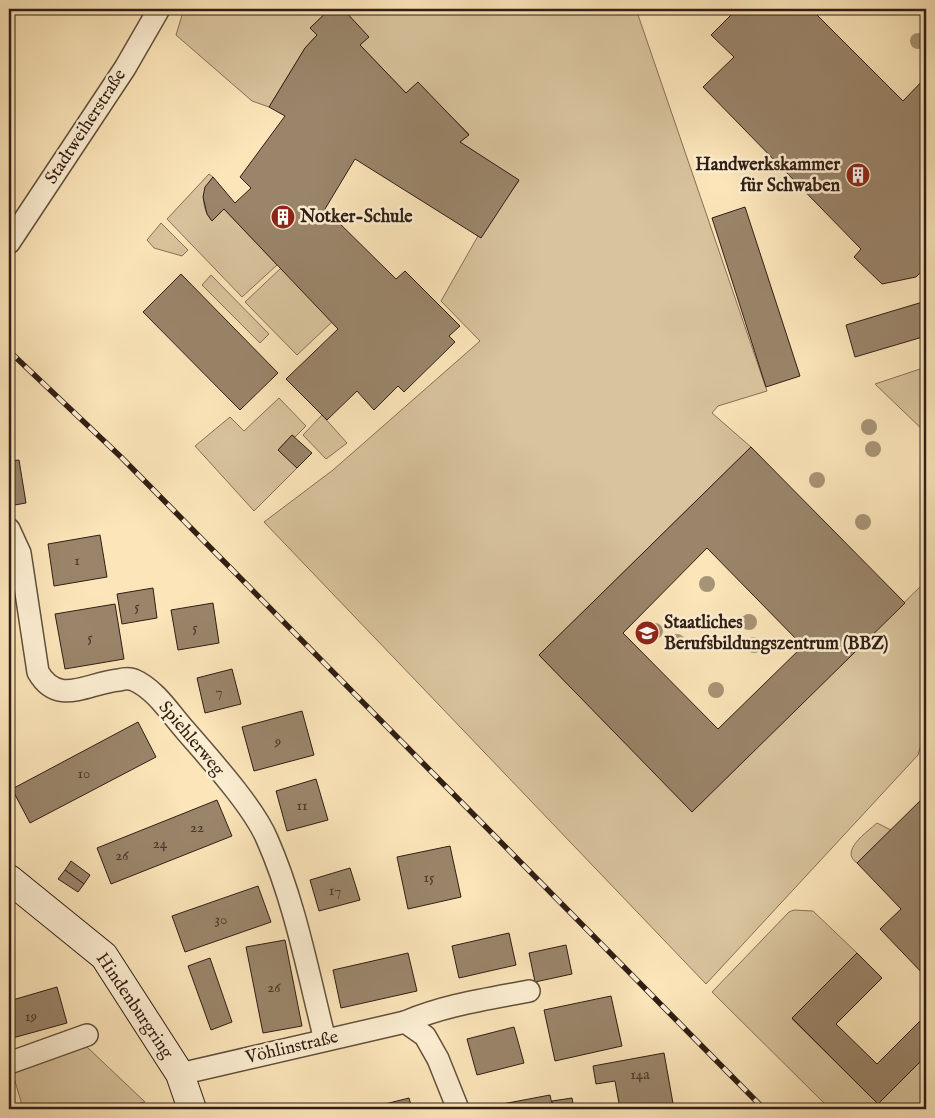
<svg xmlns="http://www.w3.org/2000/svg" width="935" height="1118" viewBox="0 0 935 1118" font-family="'IM FELL English',serif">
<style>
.green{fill:#d8c39d;stroke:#847058}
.building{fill:#9a856a;stroke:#301e14;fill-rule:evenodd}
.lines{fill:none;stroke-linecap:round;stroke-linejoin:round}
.street-casing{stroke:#63503d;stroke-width:24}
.secondary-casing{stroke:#301e14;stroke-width:30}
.street{stroke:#fceed2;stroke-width:21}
.secondary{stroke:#fceed2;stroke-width:28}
.rail-casing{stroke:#301e14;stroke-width:5.5}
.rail{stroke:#fceed2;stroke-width:4;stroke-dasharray:11;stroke-linecap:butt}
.tree{fill:#a79375}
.labels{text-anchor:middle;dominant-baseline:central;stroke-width:5;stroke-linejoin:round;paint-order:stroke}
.number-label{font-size:15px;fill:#4a382a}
.street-label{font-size:18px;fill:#301e14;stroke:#fceed2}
.poi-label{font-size:18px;font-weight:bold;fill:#301e14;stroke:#fceed2;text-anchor:start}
</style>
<rect width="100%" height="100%" fill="#fbe5b9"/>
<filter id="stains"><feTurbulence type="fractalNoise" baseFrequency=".004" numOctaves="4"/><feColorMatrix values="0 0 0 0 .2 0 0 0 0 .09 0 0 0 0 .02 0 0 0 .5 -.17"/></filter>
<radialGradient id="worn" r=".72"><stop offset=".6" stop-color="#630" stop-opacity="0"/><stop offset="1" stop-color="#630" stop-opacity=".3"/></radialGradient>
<g class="green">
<path d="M197,9H330L310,28L317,35L305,48L269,107L252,101L176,35L183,12Z"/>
<path d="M343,9H636L767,391L718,406L712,413L751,447L539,655L692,811L926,581V728L918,755L706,984L264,522L333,470L480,341L441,301L478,236L519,181L460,142L469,134L418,83L406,93L360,45L368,37Z"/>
<path d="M209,174L213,177C202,192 200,205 211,220L224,209L277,265L242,297L167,219Z"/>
<path d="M161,223L188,250L182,256L154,248L147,240Z"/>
<path d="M281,268L332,322L297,355L245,302Z"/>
<path d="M211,275L269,334L260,343L202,285Z"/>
<path d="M926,367V433L875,384Z"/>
<path d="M279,398L306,426L295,437L292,435L278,450L297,468L254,511L195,446L230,417L244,431Z"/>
<path d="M322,415L347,443L326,459L303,435Z"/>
<path d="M877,823L891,830L857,863C839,851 867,832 877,823Z"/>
<path d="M794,910L813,911L857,953L792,1019L878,1104L926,1056V1109H830L712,992L789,912Z"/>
<path d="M86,1046L145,1102L115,1109H11L22,1105L12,1071Z"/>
</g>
<g class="building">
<path d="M330,9H343L369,37L360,45L406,93L418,82L469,135L460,142L519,180L481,238L355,159L325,209L396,279L405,271L460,326L449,336L455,342L404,392L398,386L374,410L357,391L327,420L286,379L338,329L224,209L212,221L207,214L203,197L205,187L213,177L235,203L251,188L240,177L285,116L269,107L305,48L317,35L310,28Z"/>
<path d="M737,9H819L815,13L903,101L926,77V267L916,277L882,284L854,257L861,249L703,87L734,57L711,35Z"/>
<path d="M745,207L800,376L766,387L712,218Z"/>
<path d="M181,274L278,373L240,410L143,312Z"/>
<path d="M926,301V336L855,357L846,325Z"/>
<path d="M292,435L312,453L297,468L278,450Z"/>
<path d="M751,447L905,603L692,812L539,655ZM707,548L803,646L718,729L623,633Z"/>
<path d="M19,460L26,503L9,506V461Z"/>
<path d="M100,535L107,577L54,586L48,544Z"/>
<path d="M153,588L157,618L122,624L117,594Z"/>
<path d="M213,603L219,643L178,650L171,610Z"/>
<path d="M115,604L124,659L65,669L55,614Z"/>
<path d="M9,653L14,684L9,685Z"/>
<path d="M232,669L241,704L205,713L197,678Z"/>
<path d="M302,711L314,755L254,771L242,727Z"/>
<path d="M138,722L156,757L30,823L12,789Z"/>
<path d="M316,779L328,820L287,831L276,791Z"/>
<path d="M926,795V977L880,929L901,909L857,863Z"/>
<path d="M217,800L232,836L111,884L97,848Z"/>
<path d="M450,846L461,897L408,909L397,857Z"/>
<path d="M71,861L90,875L84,884L65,870Z"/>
<path d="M350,868L360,900L319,911L310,880Z"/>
<path d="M65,870L84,884L78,892L58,879Z"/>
<path d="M258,886L271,922L185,952L172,916Z"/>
<path d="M509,933L516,965L459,978L452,946Z"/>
<path d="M285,940L302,1026L263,1033L246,947Z"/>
<path d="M566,945L572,974L535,982L529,953Z"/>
<path d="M408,953L417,991L341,1008L333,970Z"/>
<path d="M857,953L882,978L836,1024L877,1064L922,1019L926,1023V1056L878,1104L792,1018Z"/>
<path d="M210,958L232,1022L211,1030L188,966Z"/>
<path d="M57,987L67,1023L9,1039V1001Z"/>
<path d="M611,996L622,1046L555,1061L544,1010Z"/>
<path d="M514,1027L524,1063L477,1075L467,1039Z"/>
<path d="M664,1053L674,1109H620L615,1081L596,1084L593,1066Z"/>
<path d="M550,1095L553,1109H498L497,1105Z"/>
<path d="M409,1098L412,1109H365Z"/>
<path d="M572,1098L574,1109H554L552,1101Z"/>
</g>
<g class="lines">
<defs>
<g id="street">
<path d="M9,243L125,68L159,9"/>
<path d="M9,529L20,553L38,672C58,707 87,683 119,680C123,679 129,678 134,680C155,689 170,713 185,730C209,758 253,806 267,839C295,902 308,973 325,1040"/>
<path d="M405,1022C445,1005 487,999 529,991"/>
<path d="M9,1063L87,1035"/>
<path d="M180,1074L405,1022L425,1036L438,1059L458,1109"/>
</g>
<path id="secondary" d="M9,879L104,956L180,1074L192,1109"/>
</defs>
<use href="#street" class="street-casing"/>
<use href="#secondary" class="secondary-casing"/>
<use href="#street" class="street"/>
<use href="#secondary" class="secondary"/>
<defs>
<path id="rail" d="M9,351L121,457L764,1109"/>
</defs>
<use href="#rail" class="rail-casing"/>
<use href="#rail" class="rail"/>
</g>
<g class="tree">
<circle cx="918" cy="41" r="8"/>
<circle cx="869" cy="427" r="8"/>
<circle cx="873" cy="449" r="8"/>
<circle cx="817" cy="480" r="8"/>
<circle cx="863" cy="522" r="8"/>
<circle cx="707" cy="584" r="8"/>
<circle cx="749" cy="622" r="8"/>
<circle cx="655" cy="631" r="8"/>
<circle cx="677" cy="642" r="8"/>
<circle cx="754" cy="645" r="8"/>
<circle cx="716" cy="690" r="8"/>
</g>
<defs>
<symbol id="building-disc" viewBox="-11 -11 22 22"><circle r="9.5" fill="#8f2418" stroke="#fceed2"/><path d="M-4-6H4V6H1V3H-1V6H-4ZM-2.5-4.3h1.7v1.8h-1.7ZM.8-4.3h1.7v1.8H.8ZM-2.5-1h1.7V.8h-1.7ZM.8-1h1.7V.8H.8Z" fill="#fff"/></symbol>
<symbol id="school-disc" viewBox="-11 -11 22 22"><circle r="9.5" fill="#8f2418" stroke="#fceed2"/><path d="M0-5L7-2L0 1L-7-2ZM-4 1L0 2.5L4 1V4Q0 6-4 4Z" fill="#fff"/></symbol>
</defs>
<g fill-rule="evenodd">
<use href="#building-disc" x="844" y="161" width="28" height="28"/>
<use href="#building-disc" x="269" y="203" width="28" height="28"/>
<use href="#school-disc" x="633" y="619" width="28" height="28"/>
</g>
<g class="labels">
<g class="number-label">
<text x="77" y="560">1</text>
<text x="137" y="606">5</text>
<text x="195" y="627">5</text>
<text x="90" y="637">5</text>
<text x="219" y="691">7</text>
<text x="278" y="741">9</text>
<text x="84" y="773">10</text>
<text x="302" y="805">11</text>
<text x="197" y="827">22</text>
<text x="160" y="843">24</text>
<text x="122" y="855">26</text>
<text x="429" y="877">15</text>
<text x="335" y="890">17</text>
<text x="221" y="919">30</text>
<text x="274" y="987">26</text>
<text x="31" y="1016">19</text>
<text x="640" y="1074">14a</text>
</g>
<g class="street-label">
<text transform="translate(86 127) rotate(-57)">Stadtweiherstraße</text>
<text transform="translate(191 739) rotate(50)">Spiehlerweg</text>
<text transform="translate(134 1006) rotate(56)">Hindenburgring</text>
<text transform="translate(292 1048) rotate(-13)">Vöhlinstraße</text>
</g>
<g class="poi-label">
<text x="840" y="165" text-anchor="end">Handwerkskammer<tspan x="840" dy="21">für Schwaben</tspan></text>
<text x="300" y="217">Notker-Schule</text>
<text x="664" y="623">Staatliches<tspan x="664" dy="21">Berufsbildungszentrum (BBZ)</tspan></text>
</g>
</g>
<rect width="935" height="1118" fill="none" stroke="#fbe5b9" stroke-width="30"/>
<rect x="10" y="10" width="915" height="1098" fill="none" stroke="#301e14" stroke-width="2.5"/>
<rect x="15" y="15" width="905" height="1088" fill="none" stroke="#301e14"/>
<rect width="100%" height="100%" filter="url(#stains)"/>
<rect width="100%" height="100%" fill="url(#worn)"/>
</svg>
